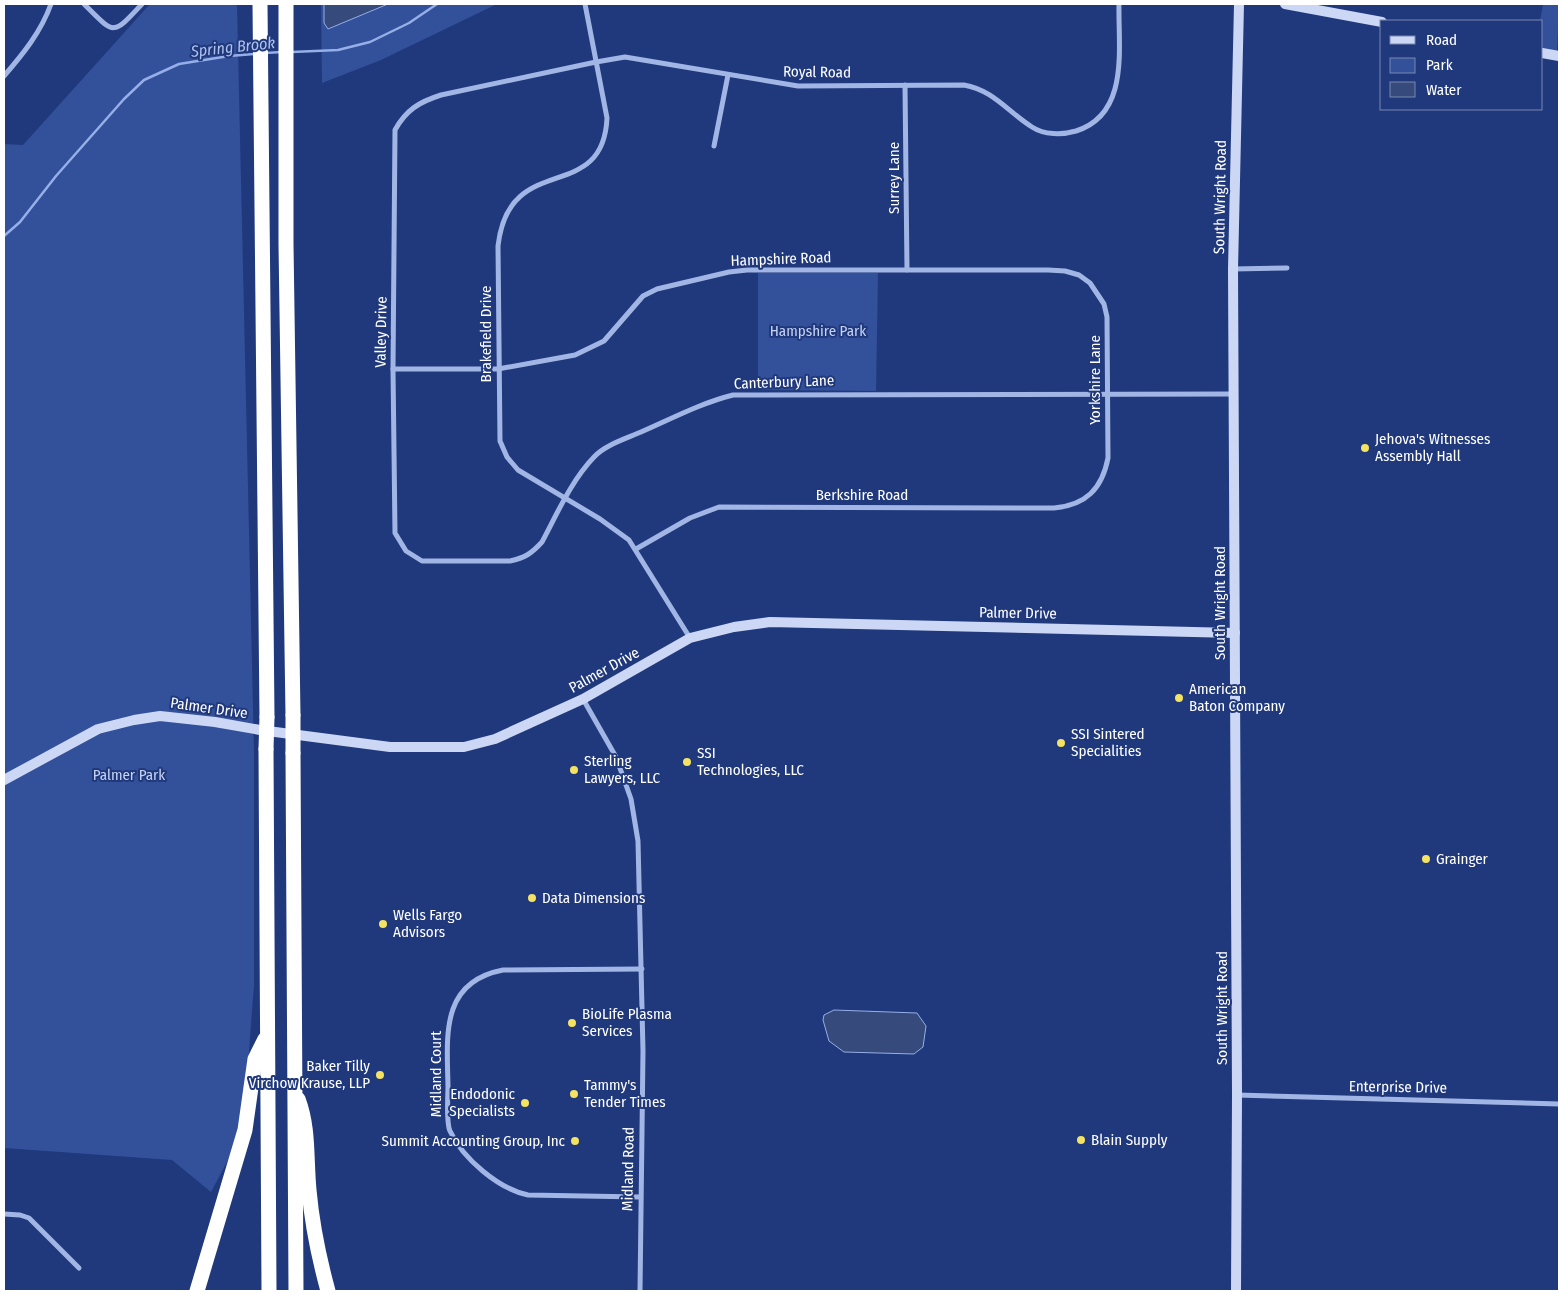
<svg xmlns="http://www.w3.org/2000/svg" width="1563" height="1295" viewBox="0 0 1563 1295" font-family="'Fira Sans Condensed',sans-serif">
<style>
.green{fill:#33509a}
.water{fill:#364a7b;stroke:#96afe8}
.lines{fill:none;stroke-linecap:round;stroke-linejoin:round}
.stream{stroke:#96afe8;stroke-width:2.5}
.street{stroke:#a2b6e6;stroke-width:5}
.secondary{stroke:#ccd7f5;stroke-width:10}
.highway{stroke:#fff;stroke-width:15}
.highway-bridge{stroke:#fff;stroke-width:15}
.poi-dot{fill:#f4e263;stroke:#20397c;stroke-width:2}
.labels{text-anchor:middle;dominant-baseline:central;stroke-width:4;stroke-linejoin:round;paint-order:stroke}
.street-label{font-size:15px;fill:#fff;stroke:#20397c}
.park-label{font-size:15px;fill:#c6d3f5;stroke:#20397c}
.poi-label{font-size:15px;fill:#fff;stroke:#20397c;text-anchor:start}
.water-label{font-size:16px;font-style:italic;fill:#adc1ee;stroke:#20397c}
</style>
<rect width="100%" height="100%" fill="#20397c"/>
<g class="green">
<path d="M150,4H237L254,752V985L243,1132L211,1192L172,1160L4,1148V144L23,145Z"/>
<path d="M321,4H497L381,60L322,83Z"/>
<path d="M1543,4H1559L1557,51L1542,49V21H1540Z"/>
<path d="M758,273H878L876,391L758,390Z"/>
</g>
<g class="water">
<path d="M324,4H397H388L328,29L324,23Z"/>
<path d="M834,1010L917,1013L926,1026L923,1047L914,1054L844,1052L829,1041L823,1020L824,1015Z"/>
</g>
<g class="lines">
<g class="stream">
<path d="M292,52L338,50L370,42L409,23L437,4"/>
<path d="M265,53L282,52"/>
<path d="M4,236L20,222L56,176L124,99L144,80L179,64L229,56L254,54"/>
</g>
<g class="street">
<path d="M84,4C115,35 112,36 142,4"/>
<path d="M585,4L607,118C603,206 509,149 498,246L500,441L507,457L518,470L600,519L629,540L690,638"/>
<path d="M1119,4C1118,48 1130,114 1076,131C1062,135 1044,135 1032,127C1008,112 993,90 964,85L798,86L625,57L596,62L441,95C419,102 406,110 395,130L393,369L395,533L406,551L422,561H510C525,558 532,553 542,542C557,514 571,481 594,457C605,445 625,439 641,432C671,419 701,403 733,395L1234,394"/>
<path d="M4,76C23,54 41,32 51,4"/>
<path d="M905,85L907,270"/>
<path d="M714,146L728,75"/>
<path d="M1233,269L1287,268"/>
<path d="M393,369H498L575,355L604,341L643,296L657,289L729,272L747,270H1048L1065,271L1079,275L1090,283L1104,304L1107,317L1108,458C1102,489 1086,505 1054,508L719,507L690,518L636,549"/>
<path d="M583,699L616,757L631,799L638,841L643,1051L640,1291"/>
<path d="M1237,1095L1559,1104"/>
<path d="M640,1197L528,1195C499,1189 463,1159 450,1131C446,1123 448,1097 448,1086C447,1036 440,982 503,970L642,969"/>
<path d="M4,1214L20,1215L29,1218L79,1268"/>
</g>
<g class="secondary">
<path d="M1285,4L1382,22"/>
<path d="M1542,53L1559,56"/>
<path d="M4,780L98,729L134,720L160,716L215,722L260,730L390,747H464L495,739L583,699L690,638L734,627L770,622L1235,633"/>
<path d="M1236,1291L1237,1095L1233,269L1239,4"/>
</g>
<g class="highway">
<path d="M260,4L267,717"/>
<path d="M286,4V244L293,715"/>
<path d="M266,749L269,1291"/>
<path d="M293,753L296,1291"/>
<path d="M298,1099C309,1128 306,1158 309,1190C312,1224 319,1258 328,1291"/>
<path d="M197,1291L245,1130L255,1059L265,1039"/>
</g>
<g class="highway-bridge">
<path d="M266,749L267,717"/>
<path d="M293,753V715"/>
</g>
</g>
<g class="poi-dot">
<circle cx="1365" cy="448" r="5"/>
<circle cx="1179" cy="698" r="5"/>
<circle cx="1061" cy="743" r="5"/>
<circle cx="687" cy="762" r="5"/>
<circle cx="574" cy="770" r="5"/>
<circle cx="1426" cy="859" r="5"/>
<circle cx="532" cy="898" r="5"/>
<circle cx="383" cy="924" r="5"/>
<circle cx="572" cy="1023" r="5"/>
<circle cx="380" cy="1075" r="5"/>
<circle cx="574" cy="1094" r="5"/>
<circle cx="525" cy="1103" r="5"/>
<circle cx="1081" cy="1140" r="5"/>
<circle cx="575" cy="1141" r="5"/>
</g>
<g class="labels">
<g class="street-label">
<text transform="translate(817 72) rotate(1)">Royal Road</text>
<text transform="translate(894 178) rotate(-90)">Surrey Lane</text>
<text transform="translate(1220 197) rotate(-89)">South Wright Road</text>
<text transform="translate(781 259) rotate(-2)">Hampshire Road</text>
<text transform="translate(381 332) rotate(-89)">Valley Drive</text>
<text transform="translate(486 334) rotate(-90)">Brakefield Drive</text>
<text transform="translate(1095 380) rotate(-90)">Yorkshire Lane</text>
<text transform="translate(784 382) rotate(-2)">Canterbury Lane</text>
<text x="862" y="495">Berkshire Road</text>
<text transform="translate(1220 603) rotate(-90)">South Wright Road</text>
<text transform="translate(1018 613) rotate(1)">Palmer Drive</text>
<text transform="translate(604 670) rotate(-29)">Palmer Drive</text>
<text transform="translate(209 708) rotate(8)">Palmer Drive</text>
<text transform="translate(1222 1008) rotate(-90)">South Wright Road</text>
<text transform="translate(436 1074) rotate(-90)">Midland Court</text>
<text transform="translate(1398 1087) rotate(1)">Enterprise Drive</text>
<text transform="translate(628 1169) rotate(-89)">Midland Road</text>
</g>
<g class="park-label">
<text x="818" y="331">Hampshire Park</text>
<text x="129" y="775">Palmer Park</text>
</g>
<g class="poi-label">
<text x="1375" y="439">Jehova's Witnesses<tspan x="1375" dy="17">Assembly Hall</tspan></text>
<text x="1189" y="689">American<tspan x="1189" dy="17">Baton Company</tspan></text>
<text x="1071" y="734">SSI Sintered<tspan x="1071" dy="17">Specialities</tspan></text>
<text x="697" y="753">SSI<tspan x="697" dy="17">Technologies, LLC</tspan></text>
<text x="584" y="761">Sterling<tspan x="584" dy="17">Lawyers, LLC</tspan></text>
<text x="1436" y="859">Grainger</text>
<text x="542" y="898">Data Dimensions</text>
<text x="393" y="915">Wells Fargo<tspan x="393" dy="17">Advisors</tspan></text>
<text x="582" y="1014">BioLife Plasma<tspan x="582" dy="17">Services</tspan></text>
<text x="370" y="1066" text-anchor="end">Baker Tilly<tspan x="370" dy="17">Virchow Krause, LLP</tspan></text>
<text x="584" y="1085">Tammy's<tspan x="584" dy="17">Tender Times</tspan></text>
<text x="515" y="1094" text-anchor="end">Endodonic<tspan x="515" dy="17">Specialists</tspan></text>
<text x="1091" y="1140">Blain Supply</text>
<text x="565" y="1141" text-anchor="end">Summit Accounting Group, Inc</text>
</g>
<g class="water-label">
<text transform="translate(233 47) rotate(-6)">Spring Brook</text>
</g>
</g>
<rect width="1563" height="1295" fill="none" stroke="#ffffff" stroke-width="10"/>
<rect x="1380" y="20" width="162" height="90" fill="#20397c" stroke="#7988b0"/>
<rect x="1390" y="36" width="25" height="8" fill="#ccd7f5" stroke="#7988b0"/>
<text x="1426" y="45" font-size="15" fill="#ffffff">Road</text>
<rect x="1390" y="58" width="25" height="15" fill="#33509a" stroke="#7988b0"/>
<text x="1426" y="70" font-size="15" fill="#ffffff">Park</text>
<rect x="1390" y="82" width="25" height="15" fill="#364a7b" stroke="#7988b0"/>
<text x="1426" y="95" font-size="15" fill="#ffffff">Water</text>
</svg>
